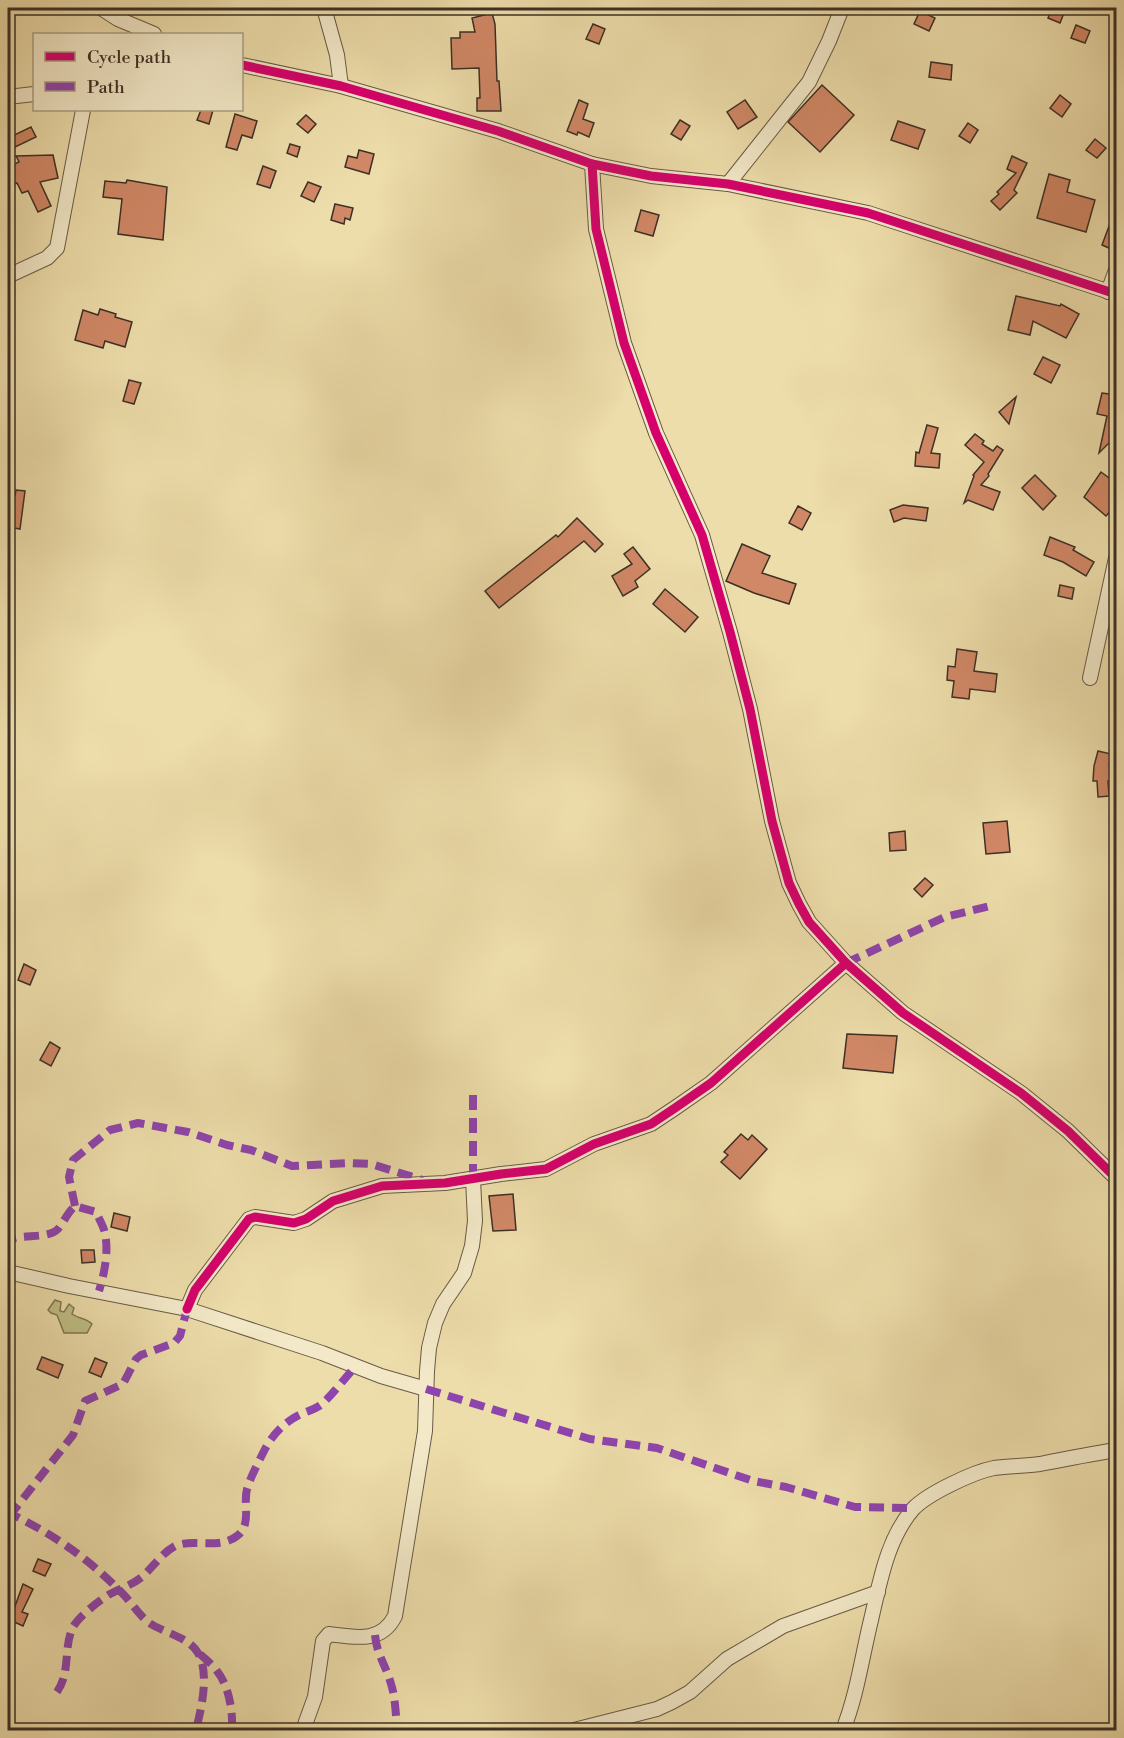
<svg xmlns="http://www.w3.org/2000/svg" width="1124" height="1738" viewBox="0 0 1124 1738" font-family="'Libre Bodoni',serif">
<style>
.green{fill:#c0bf84;stroke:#7e7854;stroke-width:1.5}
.building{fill:#d18866;stroke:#3c3025;stroke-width:1.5}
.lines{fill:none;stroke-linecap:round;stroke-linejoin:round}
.street-casing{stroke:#685b46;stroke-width:16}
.street{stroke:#f3e9c8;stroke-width:14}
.quiet{stroke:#8e44ad;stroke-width:8;stroke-dasharray:15 8;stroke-linecap:butt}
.cycleway-casing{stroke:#f3e9c8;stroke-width:13}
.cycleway{stroke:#d6006c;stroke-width:9}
</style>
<rect width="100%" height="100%" fill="#edddaa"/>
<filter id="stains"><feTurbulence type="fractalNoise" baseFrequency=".00333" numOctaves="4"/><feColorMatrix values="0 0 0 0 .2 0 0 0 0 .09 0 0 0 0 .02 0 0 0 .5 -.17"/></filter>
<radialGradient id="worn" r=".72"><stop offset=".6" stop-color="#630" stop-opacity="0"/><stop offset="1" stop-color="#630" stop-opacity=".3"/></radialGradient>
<path class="green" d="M55,1300L61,1302L60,1311L64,1312L69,1304L74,1308L72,1314C79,1319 86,1318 92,1324L87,1333H64L57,1315L51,1313L48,1310Z"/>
<g class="building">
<path d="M1052,8H1066L1060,23L1048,18Z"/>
<path d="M920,11L935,18L929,31L914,24Z"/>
<path d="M492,13L495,24L497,81H499L501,111H477V98H480L479,68L452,69L451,38H460V32H475L472,18Z"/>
<path d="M593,24L605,29L599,44L586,39Z"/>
<path d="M1076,25L1090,31L1085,43L1071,38Z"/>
<path d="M931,62L952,65L951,80L929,77Z"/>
<path d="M822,85L854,115L820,152L788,122Z"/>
<path d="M1060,95L1071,104L1062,117L1050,108Z"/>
<path d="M579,100L588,104L583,119L594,123L589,137L578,132L577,135L567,131Z"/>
<path d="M745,100L757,117L738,129L727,112Z"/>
<path d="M201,110H213L209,124L197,120Z"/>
<path d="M235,114L257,121L252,138L242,135L237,150L226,147Z"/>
<path d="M306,115L316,124L308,133L297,124Z"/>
<path d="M680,120L690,126L681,140L671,134Z"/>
<path d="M898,121L925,130L918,149L891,140Z"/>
<path d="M968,123L978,130L970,143L959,136Z"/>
<path d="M31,127L36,137L13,148L8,138Z"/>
<path d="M1095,139L1106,148L1097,158L1086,150Z"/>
<path d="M290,144L300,147L297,157L287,153Z"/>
<path d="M359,150L374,154L369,174L345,167L348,156L357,158Z"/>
<path d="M53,155L58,178L40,182L51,206L38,212L28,191L22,193L17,183L8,187V167L19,162L16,156Z"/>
<path d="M1012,156L1027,163L1014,190L1017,193L1000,210L991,201L999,194L997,192L1016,173L1007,169Z"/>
<path d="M263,166L276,171L270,188L257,184Z"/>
<path d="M1049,174L1070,180L1067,192L1095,200L1086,232L1037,218Z"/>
<path d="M127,180L167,187L163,240L118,234L122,199L103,197L105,181L126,183Z"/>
<path d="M308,182L321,187L314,202L301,196Z"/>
<path d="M335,204L353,208L350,220L345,218L344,224L331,220Z"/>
<path d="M641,210L659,215L653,236L635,231Z"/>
<path d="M1115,210H1116V251L1102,245Z"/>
<path d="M1016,296L1060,306L1061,304L1079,314L1066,338L1033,321L1030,335L1008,330Z"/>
<path d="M100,309L116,314L115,317L132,322L125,347L105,341L103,348L75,340L83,310L98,315Z"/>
<path d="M1043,357L1060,365L1051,383L1034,374Z"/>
<path d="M129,380L141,383L134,404L123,401Z"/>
<path d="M1102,393L1116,395V432L1115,437L1099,453L1107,416L1097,414Z"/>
<path d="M1016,397L1009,424L999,412Z"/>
<path d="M927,425L938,428L931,453L940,454L939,468L915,466L916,452L919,453Z"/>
<path d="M975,434L984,441L982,444L993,451L997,446L1003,450L988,474L989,476L981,485L1000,492L993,510L968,500L964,503L974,476L973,475L984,462L965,445Z"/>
<path d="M1101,472L1116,483V505L1106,516L1084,497Z"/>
<path d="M1035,475L1056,496L1043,510L1022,488Z"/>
<path d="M16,490L25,491L20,529L9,527L11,517L8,516V495L15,496Z"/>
<path d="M903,505L928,508L926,521L904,518L894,522L890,510Z"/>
<path d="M798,506L811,513L802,530L789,523Z"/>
<path d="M577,518L603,544L595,552L584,541L499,608L485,591L556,535L558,537Z"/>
<path d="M1050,537L1075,547L1073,550L1094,562L1086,576L1063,562L1044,555Z"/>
<path d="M742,544L770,556L762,573L796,584L789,604L754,593L726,581Z"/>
<path d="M633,547L650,569L635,581L638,587L623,596L612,576L632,564L624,554Z"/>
<path d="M1060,585L1074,588L1072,599L1058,596Z"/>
<path d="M665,589L698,617L685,632L653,604Z"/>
<path d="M957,649L977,652L974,671L997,674L995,692L970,689L969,699L952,697L954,681L947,680L948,666L955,667Z"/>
<path d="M1098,751L1111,754L1109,766H1115V781H1108L1109,796L1098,797L1097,781H1093L1094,766Z"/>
<path d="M1007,821L1010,852L986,854L983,823Z"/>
<path d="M905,831L906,850L890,851L889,833Z"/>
<path d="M925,878L933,885L922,897L914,889Z"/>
<path d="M24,964L36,970L30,985L18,980Z"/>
<path d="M847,1034L897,1036L893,1073L843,1068Z"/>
<path d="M50,1042L60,1048L51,1066L40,1060Z"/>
<path d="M741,1134L748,1140L752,1135L767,1149L740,1179L721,1162L728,1155L724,1152Z"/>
<path d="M513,1194L516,1230L493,1231L489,1196Z"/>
<path d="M114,1213L130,1217L127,1231L111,1227Z"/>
<path d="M81,1250H94L95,1262L82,1263Z"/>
<path d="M42,1357L63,1365L58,1378L37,1369Z"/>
<path d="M95,1358L107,1363L101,1377L89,1372Z"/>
<path d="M38,1559L51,1564L45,1576L33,1571Z"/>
<path d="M23,1584L33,1589L22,1612L28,1614L23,1626L10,1620Z"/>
</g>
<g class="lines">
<defs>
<g id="street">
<path d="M101,8L118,19L154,34"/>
<path d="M324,8L337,55L341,86"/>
<path d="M242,65L341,86L498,131L592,164L651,176L728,184L868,213L1116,294"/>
<path d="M8,97L34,94"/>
<path d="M592,164L596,229L624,343L656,433L702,535L730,632L750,709L772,821L789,883L799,904L809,922L846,963L903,1013L1021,1093L1068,1131L1116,1178"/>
<path d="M728,184L809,82L829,41L842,8"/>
<path d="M8,276L47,258L57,248L83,110"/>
<path d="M1108,292L1116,270"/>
<path d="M1090,678L1116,558"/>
<path d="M8,1272L69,1286L187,1309L322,1353L381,1376L426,1389"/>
<path d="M187,1309L195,1290L249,1219L255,1217L294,1223L306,1219L333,1201L382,1186L445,1183L501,1174L546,1169L594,1144L651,1124L675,1108L711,1083L846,963"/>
<path d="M303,1730L315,1697L323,1641L329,1634C354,1637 381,1644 395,1616L425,1431L427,1371L429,1348L435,1323L443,1304L464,1273L472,1246L475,1221L473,1179"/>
<path d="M574,1730L657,1709L672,1702L690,1692L727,1659L783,1626L878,1592"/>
<path d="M843,1730C857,1695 862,1657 871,1620C880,1582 887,1539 913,1509C927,1494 973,1472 994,1468C1009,1466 1025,1466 1040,1464C1065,1459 1091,1454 1116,1450"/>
</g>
</defs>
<use href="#street" class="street-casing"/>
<use href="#street" class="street"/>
<g class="quiet">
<path d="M846,963L945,917L990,906"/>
<path d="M473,1179V1090"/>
<path d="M75,1206L69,1177L73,1160L110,1130L138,1123L188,1132L227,1145L251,1150L292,1166L349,1163L371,1164L423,1180"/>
<path d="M8,1249L12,1239C25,1234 48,1239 58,1229C64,1222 67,1213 75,1206L96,1212C99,1219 104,1227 105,1234C109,1252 104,1275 99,1291"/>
<path d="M426,1389L590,1439L657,1448L753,1481L786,1487L855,1507L914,1508"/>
<path d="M8,1509L11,1514C51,1533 88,1558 120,1591C130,1600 137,1613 148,1622C163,1633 188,1636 198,1653C210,1673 201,1710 196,1730"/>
<path d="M8,1515L11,1514L73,1435L85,1401L123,1384L136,1359L141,1355L174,1343L180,1336L187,1309"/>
<path d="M375,1635C377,1656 386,1665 391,1684C396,1699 395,1715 398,1730"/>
<path d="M200,1654C205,1659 213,1665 217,1671C229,1686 233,1711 232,1730"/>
<path d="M57,1692C71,1672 63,1648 73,1627C79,1616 100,1600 110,1594C121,1588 132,1585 142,1577C153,1567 162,1553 175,1546C194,1538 219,1550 237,1536C252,1525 243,1504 247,1489C251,1476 258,1463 264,1451C272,1435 284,1422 301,1414C308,1411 316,1409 322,1404C334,1393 344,1379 355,1367"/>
</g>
<defs>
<g id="cycleway">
<path d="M242,65L341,86L498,131L592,164L651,176L728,184L868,213L1116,294"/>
<path d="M592,164L596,229L624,343L656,433L702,535L730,632L750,709L772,821L789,883L799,904L809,922L846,963L903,1013L1021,1093L1068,1131L1116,1178"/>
<path d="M187,1309L195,1290L249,1219L255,1217L294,1223L306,1219L333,1201L382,1186L445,1183L501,1174L546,1169L594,1144L651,1124L675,1108L711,1083L846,963"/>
</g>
</defs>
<use href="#cycleway" class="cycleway-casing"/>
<use href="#cycleway" class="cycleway"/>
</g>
<rect width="1124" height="1738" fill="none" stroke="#edddaa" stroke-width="30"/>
<rect x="9" y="9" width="1106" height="1720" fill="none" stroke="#3c3025" stroke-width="3"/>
<rect x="15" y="15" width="1094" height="1708" fill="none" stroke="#3c3025" stroke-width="1.5"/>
<rect x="33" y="33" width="210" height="78" fill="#f3e9c8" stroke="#aa9f87" stroke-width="1.5"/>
<rect x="45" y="52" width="30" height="9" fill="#d6006c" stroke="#aa9f87" stroke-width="1.5"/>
<text x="87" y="63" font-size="18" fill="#3c3025">Cycle path</text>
<rect x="45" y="82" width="30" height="9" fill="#8e44ad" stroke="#aa9f87" stroke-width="1.5"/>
<text x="87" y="93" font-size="18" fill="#3c3025">Path</text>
<rect width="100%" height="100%" filter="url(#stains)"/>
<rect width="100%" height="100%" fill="url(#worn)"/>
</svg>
